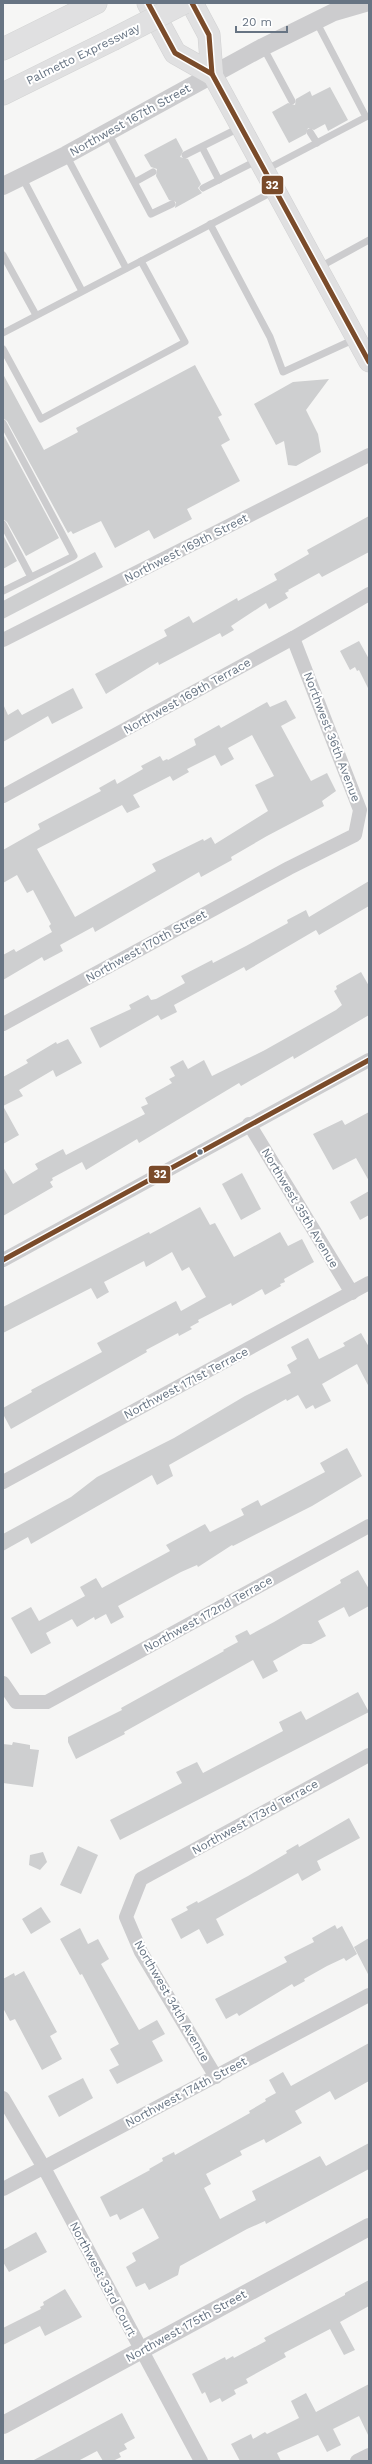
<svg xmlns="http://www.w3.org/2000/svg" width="372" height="2464" viewBox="0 0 372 2464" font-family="'Work Sans',sans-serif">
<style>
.building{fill:#cecfd0;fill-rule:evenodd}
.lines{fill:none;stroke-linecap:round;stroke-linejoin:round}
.secondary-casing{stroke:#d2d2d3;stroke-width:21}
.primary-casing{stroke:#d2d2d3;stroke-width:23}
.motorway-casing{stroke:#d3d4d4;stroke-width:23}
.service{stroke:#ccccce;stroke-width:7}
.minor{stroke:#ccccce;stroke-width:14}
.tertiary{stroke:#ccccce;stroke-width:18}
.secondary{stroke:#e0e0e1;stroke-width:20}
.primary{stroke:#e0e0e1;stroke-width:22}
.motorway{stroke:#e0e0e1;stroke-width:22}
.motorway-bridge-casing{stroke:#d3d4d4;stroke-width:23;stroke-linecap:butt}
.motorway-bridge{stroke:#e0e0e1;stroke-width:22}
.bus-1-casing{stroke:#fff;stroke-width:8}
.bus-1{stroke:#7a4b2a;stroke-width:5}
.bus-dot{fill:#677483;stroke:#fff;stroke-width:1.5}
.labels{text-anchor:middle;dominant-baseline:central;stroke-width:4;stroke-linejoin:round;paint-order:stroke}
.street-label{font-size:12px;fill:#677483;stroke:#fff}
.line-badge{stroke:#fff;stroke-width:1.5}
.badge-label{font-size:11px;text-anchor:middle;font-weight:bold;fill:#fff}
</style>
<rect width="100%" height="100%" fill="#f6f6f5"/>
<g class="building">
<path d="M330,87L348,120L328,131L325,124L314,130L308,128L306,134L289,143L272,112L288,103L295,105L296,99L310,91L312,96Z"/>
<path d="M176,138L183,151L180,157L188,159L201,184L198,188L202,193L175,208L176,202L169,200L156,176L157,169L151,167L144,155Z"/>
<path d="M195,365L222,415L218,417L230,440L221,445L240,481L187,509L192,519L154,539L149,530L115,548L101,521L73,534L71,531L68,533L7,421L3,418V374L44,450L78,432L76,428Z"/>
<path d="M329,379L306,410L318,434L321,452L296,466L288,465L284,441L276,445L254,404L293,382Z"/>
<path d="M3,434L59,538L26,556L7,522L3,519Z"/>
<path d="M369,516V552L322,577L319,573L288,590L289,591L285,593L288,598L269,609L266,603L231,626L234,630L222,637L220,633L159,665L158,662L106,694L95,674L167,636L164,630L189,616L193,623L237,598L238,601L277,580L274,574L309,554L307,550Z"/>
<path d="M3,535L17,561L3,569Z"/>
<path d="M95,552L103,567L3,619V601Z"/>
<path d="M359,641L369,659V690L359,670L357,671L355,667L350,670L340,651Z"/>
<path d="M73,688L83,708L52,724L48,716L3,742V704L8,715L18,709L22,715Z"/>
<path d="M286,700L296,718L281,726L306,772L311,781L327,773L336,791L322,801L324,806L267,836L231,857L232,860L201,877L199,872L95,932L93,927L60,945L63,951L44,961L42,957L3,980V955L14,949L16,952L52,932L49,926L51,924L33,890L27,893L17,875L3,883V850L40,829L38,824L101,791L99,788L115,779L117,784L143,769L141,766L160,756L163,761L167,759L168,760L196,745L194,739L219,725L221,728L267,702L270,707ZM252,735L274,776L255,785L268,811L215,844L211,837L204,841L203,839L152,864L156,871L75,917L37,849L122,805L127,813L140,807L133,795L170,776L173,781L189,772L187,769L215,755L221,766L234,759L228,748Z"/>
<path d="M369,881V906L319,935L316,930L246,971L244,967L174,1005L177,1012L161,1020L158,1015L100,1048L90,1028L131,1009L129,1005L148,995L151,1000L156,999L185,983L181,976L212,960L213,963L246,946L288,923L287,920L306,910L309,917Z"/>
<path d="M361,972L369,986V1015L294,1059L293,1056L241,1086L239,1083L139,1143L137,1139L86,1170L82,1162L52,1178L53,1180L50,1182L53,1187L3,1216V1167L13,1184L38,1169L35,1164L63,1149L66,1155L145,1114L141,1107L148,1104L145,1098L172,1083L169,1079L175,1076L170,1067L183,1060L188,1069L204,1060L212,1076L265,1050L336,1010L342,1005L334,991L337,989L336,986Z"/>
<path d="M68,1039L82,1063L56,1077L53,1070L19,1090L23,1096L3,1106L19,1135L3,1144V1077L28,1063L26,1060L56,1042L57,1044Z"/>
<path d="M369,1112V1181L356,1158L333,1170L313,1134L342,1120L345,1125Z"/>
<path d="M242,1173L261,1209L241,1220L222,1184Z"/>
<path d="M369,1191V1215L360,1220L350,1202Z"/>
<path d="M200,1207L210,1225L215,1223L234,1257L280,1232L288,1246L302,1239L314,1262L284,1279L285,1282L280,1284L281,1286L265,1295L262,1289L232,1306L231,1303L198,1320L199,1322L190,1327L192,1329L179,1336L178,1333L146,1350L147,1352L11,1429L3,1414V1408L32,1392L31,1390L102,1352L97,1343L176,1301L181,1311L206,1297L189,1267L182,1271L172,1252L146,1267L144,1261L104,1282L109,1292L97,1299L91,1288L3,1333V1307L149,1232L150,1234Z"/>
<path d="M361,1333L369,1347V1387L357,1364L322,1384L331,1401L315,1409L313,1405L306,1409L298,1395L287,1401L286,1399L169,1465L173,1476L157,1485L152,1475L31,1544L28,1537L3,1551V1534L71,1497L97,1477L174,1438L245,1396L291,1373L287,1365L297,1359L291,1347L308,1338L319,1359L345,1346L343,1343Z"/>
<path d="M347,1448L362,1476L312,1506L233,1546L232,1545L198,1567L197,1565L181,1572L118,1606L124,1617L111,1624L106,1614L95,1620L94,1617L77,1627L72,1619L46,1633L51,1643L31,1654L11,1618L31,1607L39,1621L85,1596L80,1587L96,1578L102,1588L170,1551L166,1545L205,1524L210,1532L244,1515L241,1509L258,1500L261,1506L325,1472L320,1463Z"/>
<path d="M358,1570L369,1589V1606L349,1617L344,1607L318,1621L326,1636L311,1644H303L273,1661L278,1671L263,1679L253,1660L124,1732L125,1734L76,1759L68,1742V1737L122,1710L121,1708L224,1651L223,1650L238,1642L235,1636L247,1630L250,1635L274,1622L341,1583L340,1580Z"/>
<path d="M358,1692L369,1712L120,1840L110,1820L182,1783L176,1772L197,1762L203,1773L283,1731L279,1722L301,1711L306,1720Z"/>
<path d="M13,1742L30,1745V1749L39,1750L33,1787L3,1783V1744L12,1745Z"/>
<path d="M349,1818L360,1838L317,1861L321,1870L302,1881L298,1873L216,1919L224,1935L207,1944L199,1929L181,1939L171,1919L188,1910L186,1907L197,1901L198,1903L248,1876L287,1853L286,1851L298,1844L299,1847Z"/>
<path d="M78,1846L98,1855L81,1894L60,1885Z"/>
<path d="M43,1852L47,1862L40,1870L29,1865L30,1855Z"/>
<path d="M41,1907L51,1922L31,1934L22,1919Z"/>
<path d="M335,1925L337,1929L342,1926L357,1954L346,1961L344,1958L327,1966L304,1979L305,1981L294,1987L292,1984L239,2016L237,2013L226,2019L215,1999L287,1962L284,1957L314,1942L312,1938Z"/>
<path d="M80,1928L88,1944L98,1939L109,1959L101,1964L139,2030L157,2020L165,2034L152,2041L163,2061L117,2084L109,2070L119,2065L110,2049L119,2044L82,1974L80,1975L60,1939Z"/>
<path d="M369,1938V1976L354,1947Z"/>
<path d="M24,1971L57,2032L50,2036L62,2059L42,2070L15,2019L10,2021L3,2008V1979L14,1973L15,1976Z"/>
<path d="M369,2043V2081L335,2100L330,2091L295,2111L302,2123L266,2143L264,2139L240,2151L242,2155L206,2174L211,2184L204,2188L220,2219L256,2200L252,2191L320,2156L326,2166L369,2143V2169L266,2224L265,2221L247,2229L180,2266L178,2275L149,2290L145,2283L136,2287L126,2267L136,2261L132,2253L159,2238L143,2208L120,2220L117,2214L110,2217L100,2197L150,2170L149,2169L163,2161L162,2158L174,2152L175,2155L250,2113L249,2111L266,2101L265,2099L276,2093L269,2080L283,2072L291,2086Z"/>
<path d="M83,2078L93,2098L59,2117L48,2096Z"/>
<path d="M36,2232L47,2252L9,2272L3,2262V2250Z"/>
<path d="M369,2280V2306L340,2322L355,2350L344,2355L330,2329L284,2353L286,2357L246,2379L248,2383L234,2390L236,2394L222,2402L220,2398L210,2403L205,2392L202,2394L192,2374L225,2357L226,2360L233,2356L234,2358L266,2341L264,2338L345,2295V2293Z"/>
<path d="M65,2289L82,2317L45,2336L40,2326L3,2345V2328L41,2309L40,2307L44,2305L43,2302Z"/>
<path d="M369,2384V2437L359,2416L333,2429L341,2445L327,2452L318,2435L277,2453L281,2461H240L231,2444L251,2434L253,2439L265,2432L267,2434L299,2418L291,2401L306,2393L316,2412Z"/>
<path d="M122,2413L135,2438L124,2444L127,2449L119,2453L121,2457L113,2461H103L97,2451L78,2461H32Z"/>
</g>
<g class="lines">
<defs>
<path id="secondary" d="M212,74L369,362"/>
<g id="primary">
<path d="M148,3L175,53L212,74"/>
<path d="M192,3L209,35L212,74"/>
</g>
<g id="motorway">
<path d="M3,49L96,3"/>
<path d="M3,94L112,40"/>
</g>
</defs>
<use href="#secondary" class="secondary-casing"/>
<use href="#primary" class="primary-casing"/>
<use href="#motorway" class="motorway-casing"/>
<g class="service">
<path d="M263,47L292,101"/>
<path d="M310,132L317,143"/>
<path d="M108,133L151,214L172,204"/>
<path d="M202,147L219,180"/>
<path d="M66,155L126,268"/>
<path d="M185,155L241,127"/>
<path d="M265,170L366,117L316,21"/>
<path d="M22,177L82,291"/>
<path d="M135,182L153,172"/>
<path d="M203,188L258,160"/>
<path d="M210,224L270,337L283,372L355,339"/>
<path d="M3,255L36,315"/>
<path d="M141,261L274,191"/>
<path d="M318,268L369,240"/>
<path d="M3,333L141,261L185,342L41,419L3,349"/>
<path d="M3,423L74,556L3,591"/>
<path d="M3,524L31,577"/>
</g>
<g class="minor">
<path d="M3,640L369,455"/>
<path d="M3,796L293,638L369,594"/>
<path d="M3,1024L289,868L355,835L360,810L293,638"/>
<path d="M249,1124L352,1293"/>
<path d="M3,1260L369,1060"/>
<path d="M3,1482L369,1283"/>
<path d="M3,1683L16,1702H47L369,1526"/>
<path d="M216,2077L141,1952L126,1917L141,1879L369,1755"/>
<path d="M3,2098L43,2166L201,2461"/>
<path d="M3,2189L369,1995"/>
<path d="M357,2461L369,2455"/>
</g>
<g class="tertiary">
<path d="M3,186L66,155L263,47L334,12L365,3"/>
<path d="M3,2425L369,2227"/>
</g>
<use href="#secondary" class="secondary"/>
<use href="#primary" class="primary"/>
<use href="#motorway" class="motorway"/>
<defs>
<path id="motorway-bridge" d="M112,40L184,3"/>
</defs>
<use href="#motorway-bridge" class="motorway-bridge-casing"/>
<use href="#motorway-bridge" class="motorway-bridge"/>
<defs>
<g id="bus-1">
<path d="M148,3L175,53L212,74"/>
<path d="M192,3L209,35L212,74L369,362"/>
<path d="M3,1260L369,1060"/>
</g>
</defs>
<use href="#bus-1" class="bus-1-casing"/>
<use href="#bus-1" class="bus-1"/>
</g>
<circle class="bus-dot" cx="200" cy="1152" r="3.5"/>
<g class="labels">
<g class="street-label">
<text transform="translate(83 54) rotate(-26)">Palmetto Expressway</text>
<text transform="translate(130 120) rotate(-29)">Northwest 167th Street</text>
<text transform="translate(186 548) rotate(-27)">Northwest 169th Street</text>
<text transform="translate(187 696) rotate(-29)">Northwest 169th Terrace</text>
<text transform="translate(332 737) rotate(69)">Northwest 36th Avenue</text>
<text transform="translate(146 946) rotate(-29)">Northwest 170th Street</text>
<text transform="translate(300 1208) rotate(59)">Northwest 35th Avenue</text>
<text transform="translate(186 1383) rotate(-28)">Northwest 171st Terrace</text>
<text transform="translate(208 1614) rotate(-29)">Northwest 172nd Terrace</text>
<text transform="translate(255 1817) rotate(-29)">Northwest 173rd Terrace</text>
<text transform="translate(172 2001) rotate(60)">Northwest 34th Avenue</text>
<text transform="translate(186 2092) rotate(-28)">Northwest 174th Street</text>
<text transform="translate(103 2279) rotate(62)">Northwest 33rd Court</text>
<text transform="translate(186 2326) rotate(-29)">Northwest 175th Street</text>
</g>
</g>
<g class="line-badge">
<rect x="261" y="175" width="23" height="20" rx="4" fill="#7a4b2a"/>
<rect x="148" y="1165" width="23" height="19" rx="4" fill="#7a4b2a"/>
</g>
<g class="badge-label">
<text x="272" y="189">32</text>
<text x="160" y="1178">32</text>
</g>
<rect width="372" height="2464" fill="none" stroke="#677483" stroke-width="8"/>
<path d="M236 26v6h51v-6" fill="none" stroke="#677483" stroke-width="2"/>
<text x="242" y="26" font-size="12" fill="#677483" stroke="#ffffff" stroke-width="3" paint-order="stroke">20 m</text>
</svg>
